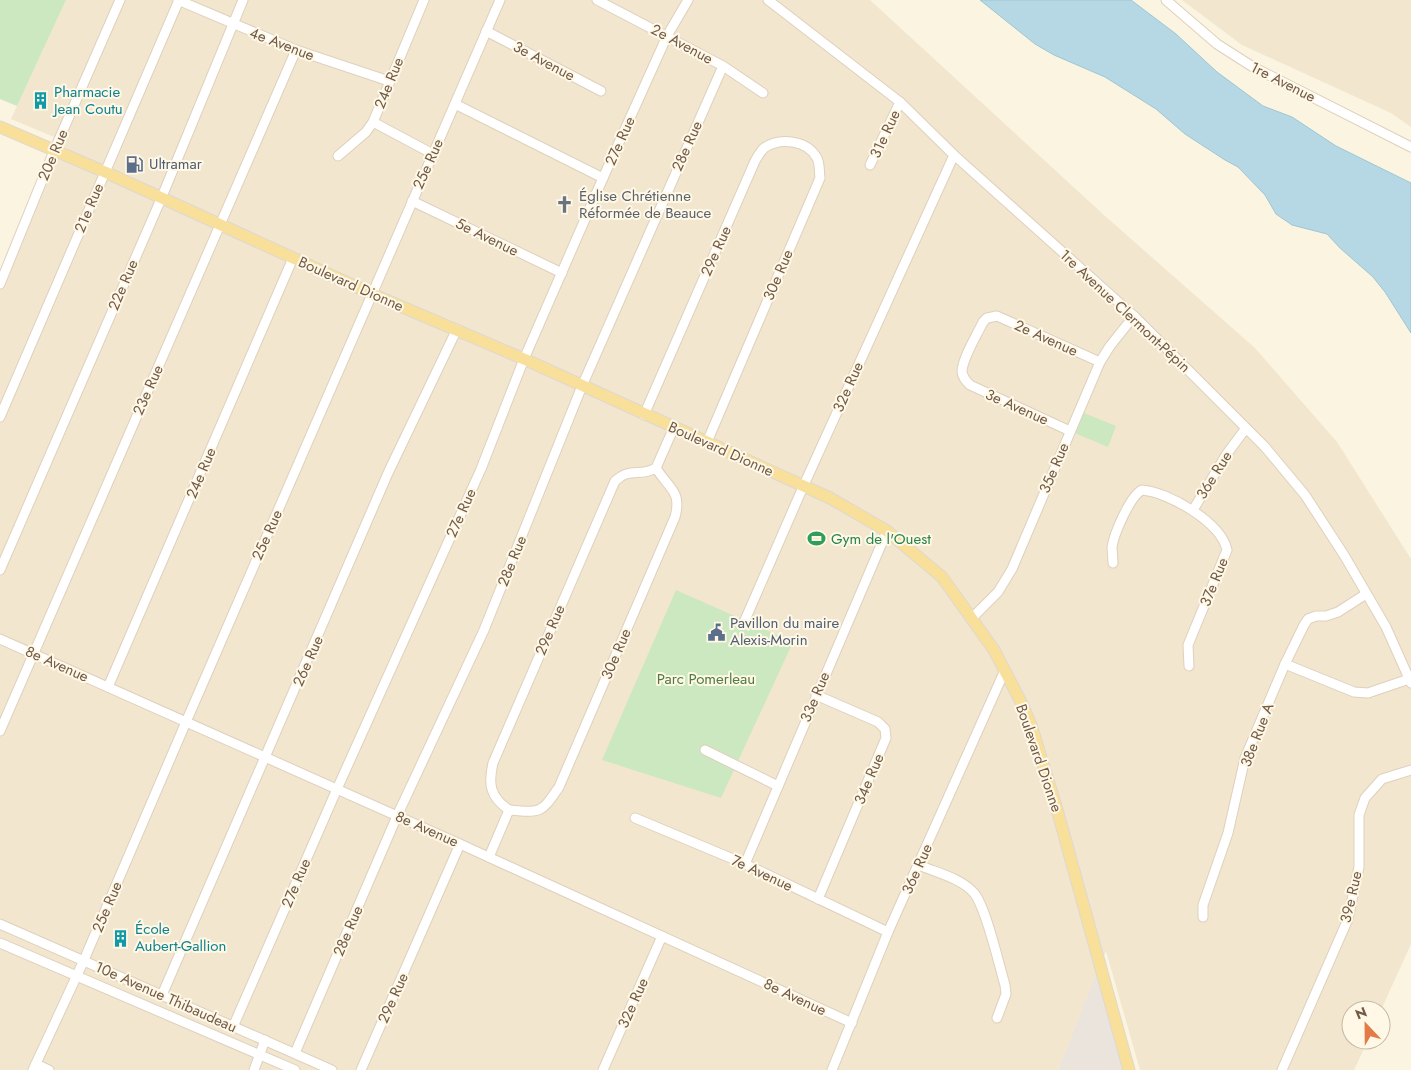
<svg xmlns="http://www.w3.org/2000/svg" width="1411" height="1070" viewBox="0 0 1411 1070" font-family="Jost,sans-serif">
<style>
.residential{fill:#f2e6cf}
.industrial{fill:#eae4dc}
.green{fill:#cbe8c0}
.water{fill:#b6d8e4;stroke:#9cc6d5}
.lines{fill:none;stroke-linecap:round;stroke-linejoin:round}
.minor-casing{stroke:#dfd0bd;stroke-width:11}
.major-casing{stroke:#ddd8d3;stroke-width:13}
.minor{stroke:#fff;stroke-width:9}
.major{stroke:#f9e09a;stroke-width:11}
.labels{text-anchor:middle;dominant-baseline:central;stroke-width:4;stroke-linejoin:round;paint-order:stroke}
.street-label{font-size:15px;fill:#715b48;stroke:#fff8e6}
.culture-label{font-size:15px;fill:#0d838f;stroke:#fff8e6;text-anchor:start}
.service-label{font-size:15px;fill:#4e5e75;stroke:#fff8e6;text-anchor:start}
.worship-label{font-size:15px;fill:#5b616d;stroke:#fff8e6;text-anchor:start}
.leisure-label{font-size:15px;fill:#27864d;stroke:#fff8e6;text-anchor:start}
.park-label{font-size:15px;fill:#4e7c43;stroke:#fff8e6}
</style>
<rect width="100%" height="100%" fill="#fbf4e0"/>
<g class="residential">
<path d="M66,0H870L1105,216L1255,348L1337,442L1411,559V944L1381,1010H1351V1040H1368L1354,1070H1140L1106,951L1058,1070H0V284L59,139L11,119Z"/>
<path d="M1182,0H1411V127L1391,113L1242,45Z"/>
</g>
<path class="industrial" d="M1100,965L1129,1070H1058Z"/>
<g class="green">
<path d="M0,0H66L17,106L0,99Z"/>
<path d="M1079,411L1116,426L1108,447L1070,431Z"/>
<path d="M676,590L793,642L721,798L602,760Z"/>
</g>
<path class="water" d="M980,0H1131L1176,34L1217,72L1263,106L1292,117L1336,146L1411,183V333L1385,292L1373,277L1340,248L1327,234L1292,225L1276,214L1265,195L1238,167L1225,160L1185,134L1156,109L1105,77L1054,55L1035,44Z"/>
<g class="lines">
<defs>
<g id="minor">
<path d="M178,0L296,50L389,81"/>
<path d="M597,0L723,66L763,93"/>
<path d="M768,0L900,102L954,155L1134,316L1265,447L1305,495L1344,555L1386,627L1411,683"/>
<path d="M1166,0L1217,44L1253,67L1411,147"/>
<path d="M486,31L601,91"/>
<path d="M455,104L603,178"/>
<path d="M373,122L433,154"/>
<path d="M338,156L366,132L373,122L424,0"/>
<path d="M870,165L900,102"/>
<path d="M412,201L562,273"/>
<path d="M0,284L54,151L120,0"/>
<path d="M644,415L755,161C758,156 760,152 764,148C780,137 807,140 817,158C820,164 819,171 820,178L707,442"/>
<path d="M0,417L179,0"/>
<path d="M1070,431L970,385C966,381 962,377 962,371C963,357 977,335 983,322L987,318L997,316L1100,362"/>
<path d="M1193,510L1226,455L1246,428"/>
<path d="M1113,563C1113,558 1112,552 1112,547C1114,534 1130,496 1142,490C1168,492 1221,522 1227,550L1188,645L1189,666"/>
<path d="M0,570L161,199L243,0"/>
<path d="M972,618L998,592L1012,569L1100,362L1110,346L1134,316"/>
<path d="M745,620L803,487L954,155"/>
<path d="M0,639L460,844L852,1023"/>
<path d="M1285,664L1354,692L1368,693L1409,679"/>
<path d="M108,687L293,258"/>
<path d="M816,695L878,722L885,729L886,738L818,899"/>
<path d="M0,731L296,50"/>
<path d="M705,750L778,786"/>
<path d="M509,810C542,813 541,813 559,787L675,517C682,491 669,489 656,468"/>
<path d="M635,818L745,864L888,932"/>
<path d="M489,857L509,810C490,797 488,784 493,763L615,481C618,479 622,475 626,474C637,471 643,475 656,468L674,427"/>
<path d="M745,864L887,531"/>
<path d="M919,865C937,873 961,878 974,893C986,907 999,965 1005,985L1006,994L997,1018"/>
<path d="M1203,917V905L1228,833L1245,758L1285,664L1304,625L1308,619L1316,616H1326L1338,612L1366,594"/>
<path d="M0,924L332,1070"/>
<path d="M0,943L295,1070"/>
<path d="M162,995L388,473L457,329"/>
<path d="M233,1027L337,789L481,469L524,359L603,178L667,36L688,0"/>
<path d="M295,1053L397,816L484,630L582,386L723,66"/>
<path d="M36,1064L49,1070"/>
<path d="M33,1070L84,960L186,722L500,0"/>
<path d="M254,1070L265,1040"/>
<path d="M361,1070L460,844"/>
<path d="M603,1070L662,936"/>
<path d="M832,1070L888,932L1005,670"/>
<path d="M1282,1070L1348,919L1359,867V815L1365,798L1382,779L1411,770"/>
</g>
<path id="major" d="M0,127L105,172L372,294L524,359L707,442L830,498L887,531L942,577L994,650L1022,704L1031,725L1058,813L1129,1070"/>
</defs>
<use href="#minor" class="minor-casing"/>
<use href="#major" class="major-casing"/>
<use href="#minor" class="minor"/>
<use href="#major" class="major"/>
</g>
<defs>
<symbol id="building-bare" viewBox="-9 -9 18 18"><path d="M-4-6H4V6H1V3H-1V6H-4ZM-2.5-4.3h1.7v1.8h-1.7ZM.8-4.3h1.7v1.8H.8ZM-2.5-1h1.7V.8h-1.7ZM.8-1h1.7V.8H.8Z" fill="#0f9aa8" stroke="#fff8e6" stroke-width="2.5" paint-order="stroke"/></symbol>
<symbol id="fuel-bare" viewBox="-9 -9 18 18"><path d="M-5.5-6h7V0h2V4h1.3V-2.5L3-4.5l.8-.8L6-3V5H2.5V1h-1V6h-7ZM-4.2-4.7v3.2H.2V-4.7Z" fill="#5c6f8a" stroke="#fff8e6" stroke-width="2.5" paint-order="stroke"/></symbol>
<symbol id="church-bare" viewBox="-9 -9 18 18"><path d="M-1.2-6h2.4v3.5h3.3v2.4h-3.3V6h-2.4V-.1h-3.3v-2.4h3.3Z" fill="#6b7280" stroke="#fff8e6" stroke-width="2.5" paint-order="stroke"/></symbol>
<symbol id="stadium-bare" viewBox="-9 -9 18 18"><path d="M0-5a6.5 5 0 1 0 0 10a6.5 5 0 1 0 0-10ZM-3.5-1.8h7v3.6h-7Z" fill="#2e9e5b" stroke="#fff8e6" stroke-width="2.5" paint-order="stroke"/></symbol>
<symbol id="civic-bare" viewBox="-9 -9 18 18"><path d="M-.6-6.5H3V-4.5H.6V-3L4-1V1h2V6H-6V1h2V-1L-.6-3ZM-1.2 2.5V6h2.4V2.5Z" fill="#5c6f8a" stroke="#fff8e6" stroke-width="2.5" paint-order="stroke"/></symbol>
</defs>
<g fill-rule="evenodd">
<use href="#building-bare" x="28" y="88" width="25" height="25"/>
<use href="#fuel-bare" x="122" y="152" width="25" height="25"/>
<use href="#church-bare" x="552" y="192" width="25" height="25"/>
<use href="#stadium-bare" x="804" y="526" width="25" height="25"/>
<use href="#civic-bare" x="704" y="620" width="25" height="25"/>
<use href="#building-bare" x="108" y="926" width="25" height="25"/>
</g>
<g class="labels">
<g class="street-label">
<text transform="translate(282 44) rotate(21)">4e Avenue</text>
<text transform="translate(682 44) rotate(28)">2e Avenue</text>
<text transform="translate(544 61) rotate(28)">3e Avenue</text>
<text transform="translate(1283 82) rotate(27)">1re Avenue</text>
<text transform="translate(389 83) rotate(-68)">24e Rue</text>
<text transform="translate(885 134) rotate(-65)">31e Rue</text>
<text transform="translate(620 141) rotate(-66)">27e Rue</text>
<text transform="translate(687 146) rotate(-66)">28e Rue</text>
<text transform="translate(53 155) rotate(-67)">20e Rue</text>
<text transform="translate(428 164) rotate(-66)">25e Rue</text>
<text transform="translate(89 208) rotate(-67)">21e Rue</text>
<text transform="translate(487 237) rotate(26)">5e Avenue</text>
<text transform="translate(716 251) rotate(-66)">29e Rue</text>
<text transform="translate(778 275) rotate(-67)">30e Rue</text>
<text transform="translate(351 284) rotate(24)">Boulevard Dionne</text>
<text transform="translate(123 285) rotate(-67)">22e Rue</text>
<text transform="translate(1125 311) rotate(43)">1re Avenue Clermont-Pépin</text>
<text transform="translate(1046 338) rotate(24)">2e Avenue</text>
<text transform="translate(848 387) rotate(-66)">32e Rue</text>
<text transform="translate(148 390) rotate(-66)">23e Rue</text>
<text transform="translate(1017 407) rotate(24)">3e Avenue</text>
<text transform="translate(721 449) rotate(24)">Boulevard Dionne</text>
<text transform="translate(1054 468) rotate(-67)">35e Rue</text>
<text transform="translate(201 473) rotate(-67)">24e Rue</text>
<text transform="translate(1214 475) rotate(-58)">36e Rue</text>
<text transform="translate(461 513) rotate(-66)">27e Rue</text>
<text transform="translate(267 535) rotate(-66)">25e Rue</text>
<text transform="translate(512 561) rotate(-68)">28e Rue</text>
<text transform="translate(1214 582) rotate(-68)">37e Rue</text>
<text transform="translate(550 630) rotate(-67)">29e Rue</text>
<text transform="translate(616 654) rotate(-67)">30e Rue</text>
<text transform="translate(308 661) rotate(-66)">26e Rue</text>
<text transform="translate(57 664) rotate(24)">8e Avenue</text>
<text transform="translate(815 697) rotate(-67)">33e Rue</text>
<text transform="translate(1257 735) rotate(-69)">38e Rue A</text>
<text transform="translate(1039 758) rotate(71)">Boulevard Dionne</text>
<text transform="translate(869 779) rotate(-67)">34e Rue</text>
<text transform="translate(427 829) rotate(24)">8e Avenue</text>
<text transform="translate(917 869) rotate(-66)">36e Rue</text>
<text transform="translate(762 873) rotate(25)">7e Avenue</text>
<text transform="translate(296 883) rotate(-67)">27e Rue</text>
<text transform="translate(1351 897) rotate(-77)">39e Rue</text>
<text transform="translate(107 907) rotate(-67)">25e Rue</text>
<text transform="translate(348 931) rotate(-67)">28e Rue</text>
<text transform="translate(166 997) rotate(24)">10e Avenue Thibaudeau</text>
<text transform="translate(795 997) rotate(25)">8e Avenue</text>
<text transform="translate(393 998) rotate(-66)">29e Rue</text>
<text transform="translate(633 1003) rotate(-66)">32e Rue</text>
</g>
<g class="culture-label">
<text x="54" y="92">Pharmacie<tspan x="54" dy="17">Jean Coutu</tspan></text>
<text x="135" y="929">École<tspan x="135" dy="17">Aubert-Gallion</tspan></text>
</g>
<g class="service-label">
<text x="149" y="164">Ultramar</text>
<text x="730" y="623">Pavillon du maire<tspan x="730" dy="17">Alexis-Morin</tspan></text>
</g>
<g class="worship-label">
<text x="579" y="196">Église Chrétienne<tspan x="579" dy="17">Réformée de Beauce</tspan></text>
</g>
<g class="leisure-label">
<text x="831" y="539">Gym de l'Ouest</text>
</g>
<g class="park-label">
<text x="706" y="679">Parc Pomerleau</text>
</g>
</g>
<g transform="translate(1366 1025) rotate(338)"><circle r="24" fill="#fff8e6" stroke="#c6b9a7"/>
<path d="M0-4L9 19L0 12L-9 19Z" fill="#e27b48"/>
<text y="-8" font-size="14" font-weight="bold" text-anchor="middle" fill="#715b48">N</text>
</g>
</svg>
